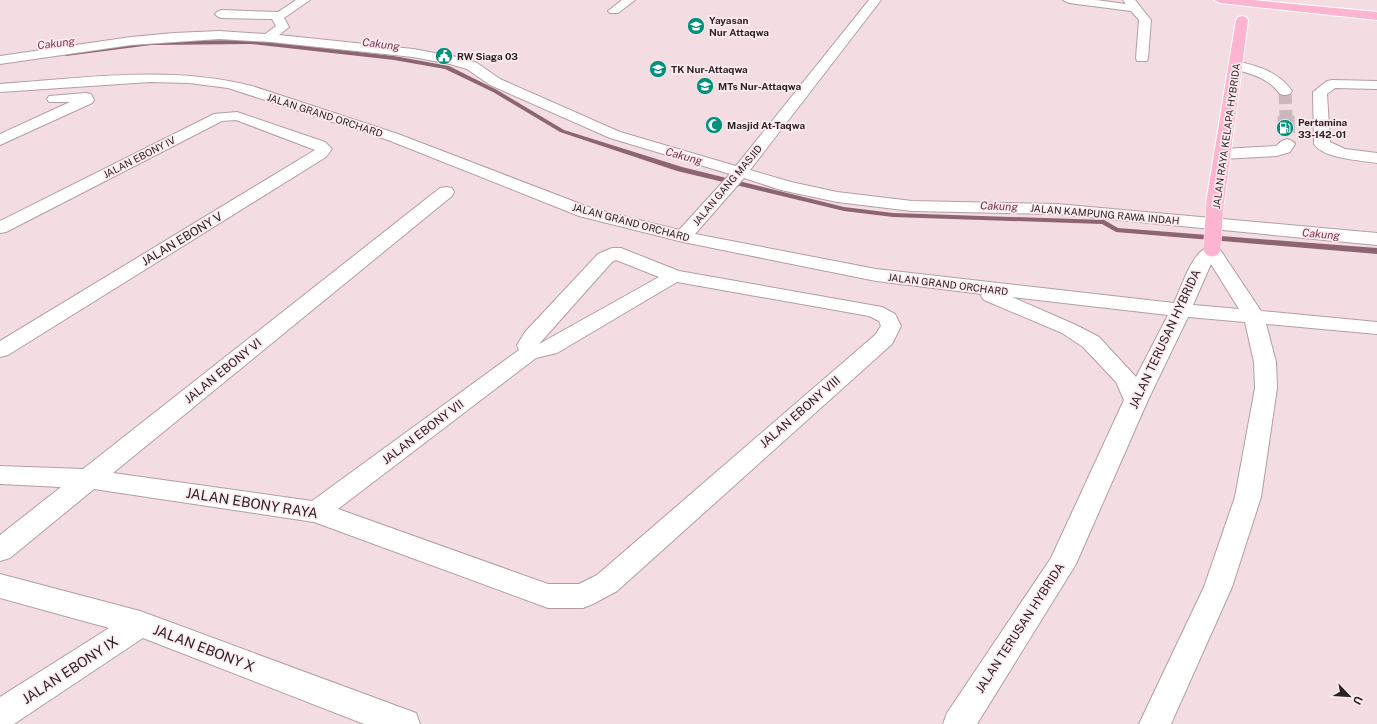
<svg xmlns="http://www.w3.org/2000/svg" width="1377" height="724" viewBox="0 0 1377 724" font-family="'Public Sans',sans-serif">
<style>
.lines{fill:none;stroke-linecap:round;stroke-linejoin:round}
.stream{fill:#8d6471;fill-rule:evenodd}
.minor-tunnel-far1{stroke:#cbb8bd;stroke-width:13;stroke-dasharray:13 6;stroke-linecap:butt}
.minor-tunnel{stroke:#cbb8bd;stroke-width:17;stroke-dasharray:17 8;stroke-linecap:butt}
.minor-casing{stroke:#b29ea4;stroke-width:2}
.major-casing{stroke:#fff;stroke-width:2}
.minor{fill:#fff;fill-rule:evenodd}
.major{fill:#fcb4cf;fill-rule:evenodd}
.major-bridge-casing{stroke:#fff;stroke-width:18;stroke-linecap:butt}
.major-bridge{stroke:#fcb4cf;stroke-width:17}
.labels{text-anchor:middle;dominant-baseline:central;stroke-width:3.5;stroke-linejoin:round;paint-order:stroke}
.far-poi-label{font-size:10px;font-weight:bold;fill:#2a2225;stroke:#fdebf0;text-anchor:start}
.far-street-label{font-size:10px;fill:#2a2225;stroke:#fdebf0}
.far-water-label{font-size:11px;font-style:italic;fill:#79334e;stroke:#fdebf0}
.street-label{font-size:12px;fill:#2a2225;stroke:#fdebf0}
.near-street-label{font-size:14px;fill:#2a2225;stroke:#fdebf0}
</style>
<rect width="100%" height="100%" fill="#f3dde3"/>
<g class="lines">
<path class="stream" d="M251,40L394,56L449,66L497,90L564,130L682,167L844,207L893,213L1104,220L1118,228L1377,248V254L1116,232L1102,224L893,217L844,211L677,171L560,132L493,92L445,69L394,60L251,44L151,45L66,56L63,54L66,52L151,41Z"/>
<path class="minor-tunnel-far1" d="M1285,91L1286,117"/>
<path class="minor-tunnel" d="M1286,116L1287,144"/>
<defs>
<g id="minor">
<path d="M296,0H310L284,18L289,27L279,35L413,49L457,57L477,63L500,79L620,132L736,166L869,0H881L750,170L791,182L837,192L912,201L1057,204L1377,233V245L1057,214L912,211L837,202L781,190L744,178L695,234L876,269L1174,303C1181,288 1191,255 1206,248C1210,246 1214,247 1219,248L1261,311L1377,322V334L1266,324L1276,362L1277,388L1261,497L1232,587L1171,724H1139L1204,587L1235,497L1255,388L1254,362L1245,322L1188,317L1148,400L1076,564L977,724H943L947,713L1051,558L1124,400L1116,382L1083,347L1062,333L984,300L981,296L982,294L876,281L683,242L579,216L388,140L228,88L189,83L150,82L0,92V84C84,78 169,65 252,86L398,134L591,208L679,230L730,174L610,138L490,85L467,69L450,64L413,57L271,42L219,39L131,45L0,64V56L131,37L174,33L219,31L265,34L276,26L272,19L221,18L217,16L215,14L217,12L221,10L278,12ZM1211,264L1239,309L1193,305ZM1012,297L1168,315L1136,377L1099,337L1076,325Z"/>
<path d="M622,0H635L618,13H610L608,11Z"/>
<path d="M1063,0H1096L1126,4L1123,0H1135L1151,20L1148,58L1147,61H1137L1136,58L1139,20L1131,11L1069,3Z"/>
<path d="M1236,61C1258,66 1279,72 1292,91L1290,94L1285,95L1280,94C1268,77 1250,74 1231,68L1229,65L1231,62Z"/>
<path d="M1332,80L1377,81V89L1335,88L1327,94L1330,142L1345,149L1377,153V163C1360,160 1324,159 1314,144L1313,92L1327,81Z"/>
<path d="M86,93L91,94L94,100L92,103L0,145V134L70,102H49L47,99L49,96Z"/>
<path d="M237,112L325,142L332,149L326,157L8,355L0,357V341L315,150L236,120L222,121L6,232L0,233V221L214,114Z"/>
<path d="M1287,139L1292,141L1295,144L1290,152L1277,156L1223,159L1217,157L1215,154L1217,151L1223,149L1276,146L1282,141Z"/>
<path d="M446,187L452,188L454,192L452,196L113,473L312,501L519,350L517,345L525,332L598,254L612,248H621L679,271L882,307L895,314L901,326L892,344L617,591L593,604L583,608H548L314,522L94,489L10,558L0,561V535L61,487L0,484V466L83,469L440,188ZM616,260L659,277L539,344L612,262ZM677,282L869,316L879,321L881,326L875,335L597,575L579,584H548L338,509L536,358L557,353Z"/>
<path d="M0,574L140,611L416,713L420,724H364L143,638L14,724H0V697L109,628L0,598Z"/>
</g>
<g id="major">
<path d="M1214,0H1253L1377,12V20L1220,3Z"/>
<path d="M1242,16L1246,17L1248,20L1224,203L1221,207L1215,208L1209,207L1206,203L1236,20L1238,17Z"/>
</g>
</defs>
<use href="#minor" class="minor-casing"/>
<use href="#major" class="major-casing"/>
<use href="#minor" class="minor"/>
<use href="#major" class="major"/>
<defs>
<path id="major-bridge" d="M1212,248L1215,203"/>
</defs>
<use href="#major-bridge" class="major-bridge-casing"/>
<use href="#major-bridge" class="major-bridge"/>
</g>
<defs>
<symbol id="school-disc" viewBox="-11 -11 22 22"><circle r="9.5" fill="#00907b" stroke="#fdebf0"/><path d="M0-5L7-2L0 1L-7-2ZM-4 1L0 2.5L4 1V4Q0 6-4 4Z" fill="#fff"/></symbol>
<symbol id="civic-disc" viewBox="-11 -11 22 22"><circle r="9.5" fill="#00907b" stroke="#fdebf0"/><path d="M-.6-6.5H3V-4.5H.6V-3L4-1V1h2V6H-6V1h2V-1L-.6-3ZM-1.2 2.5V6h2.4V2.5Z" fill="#fff"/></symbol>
<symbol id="mosque-disc" viewBox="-11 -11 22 22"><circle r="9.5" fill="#00907b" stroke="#fdebf0"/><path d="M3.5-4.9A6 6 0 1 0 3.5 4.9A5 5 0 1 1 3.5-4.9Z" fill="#fff"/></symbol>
<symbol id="fuel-disc" viewBox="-11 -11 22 22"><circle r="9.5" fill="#00907b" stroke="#fdebf0"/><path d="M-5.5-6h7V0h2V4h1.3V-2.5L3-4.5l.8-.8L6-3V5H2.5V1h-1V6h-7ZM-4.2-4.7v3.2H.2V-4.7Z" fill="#fff"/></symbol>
</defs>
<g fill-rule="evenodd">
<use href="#school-disc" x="686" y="16" width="20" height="20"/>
<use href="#civic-disc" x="434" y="46" width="20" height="20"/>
<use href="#school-disc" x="648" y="59" width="20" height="20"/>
<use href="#school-disc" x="695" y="76" width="20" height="20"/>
<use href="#mosque-disc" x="704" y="115" width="20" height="20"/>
<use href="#fuel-disc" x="1275" y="118" width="20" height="20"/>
</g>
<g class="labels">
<g class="far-poi-label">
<text x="709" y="20">Yayasan<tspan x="709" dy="12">Nur Attaqwa</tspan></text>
<text x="457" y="56">RW Siaga 03</text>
<text x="671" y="69">TK Nur-Attaqwa</text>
<text x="718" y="86">MTs Nur-Attaqwa</text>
<text x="1298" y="122">Pertamina<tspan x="1298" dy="12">33-142-01</tspan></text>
<text x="727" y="125">Masjid At-Taqwa</text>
</g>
<g class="far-street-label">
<text transform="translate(325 115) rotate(18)">JALAN GRAND ORCHARD</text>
<text transform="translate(1226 136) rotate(-82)">JALAN RAYA KELAPA HYBRIDA</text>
<text transform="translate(139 157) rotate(-27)">JALAN EBONY IV</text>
<text transform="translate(727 185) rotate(-50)">JALAN GANG MASJID</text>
<text transform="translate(1105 214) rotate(5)">JALAN KAMPUNG RAWA INDAH</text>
<text transform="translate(631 222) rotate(15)">JALAN GRAND ORCHARD</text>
<text transform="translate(948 284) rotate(7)">JALAN GRAND ORCHARD</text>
</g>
<g class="far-water-label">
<text transform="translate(56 43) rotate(-7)">Cakung</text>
<text transform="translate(381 44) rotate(7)">Cakung</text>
<text transform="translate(684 156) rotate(16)">Cakung</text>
<text transform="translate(999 206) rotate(2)">Cakung</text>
<text transform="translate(1321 234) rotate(5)">Cakung</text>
</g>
<g class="street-label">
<text transform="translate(182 239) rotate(-31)">JALAN EBONY V</text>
<text transform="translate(1165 339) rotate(-65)">JALAN TERUSAN HYBRIDA</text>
<text transform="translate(223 371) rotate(-39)">JALAN EBONY VI</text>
<text transform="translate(800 412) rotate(-41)">JALAN EBONY VIII</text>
<text transform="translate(423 432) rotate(-37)">JALAN EBONY VII</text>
<text transform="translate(1020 628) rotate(-57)">JALAN TERUSAN HYBRIDA</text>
</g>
<g class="near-street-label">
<text transform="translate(252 503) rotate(9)">JALAN EBONY RAYA</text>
<text transform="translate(204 648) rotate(21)">JALAN EBONY X</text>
<text transform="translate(70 670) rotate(-33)">JALAN EBONY IX</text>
</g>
</g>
<g transform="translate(1349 696) rotate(115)" stroke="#fdebf0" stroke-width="3" paint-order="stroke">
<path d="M0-3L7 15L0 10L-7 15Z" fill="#2a2225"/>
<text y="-6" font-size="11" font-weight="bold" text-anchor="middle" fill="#2a2225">U</text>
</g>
</svg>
